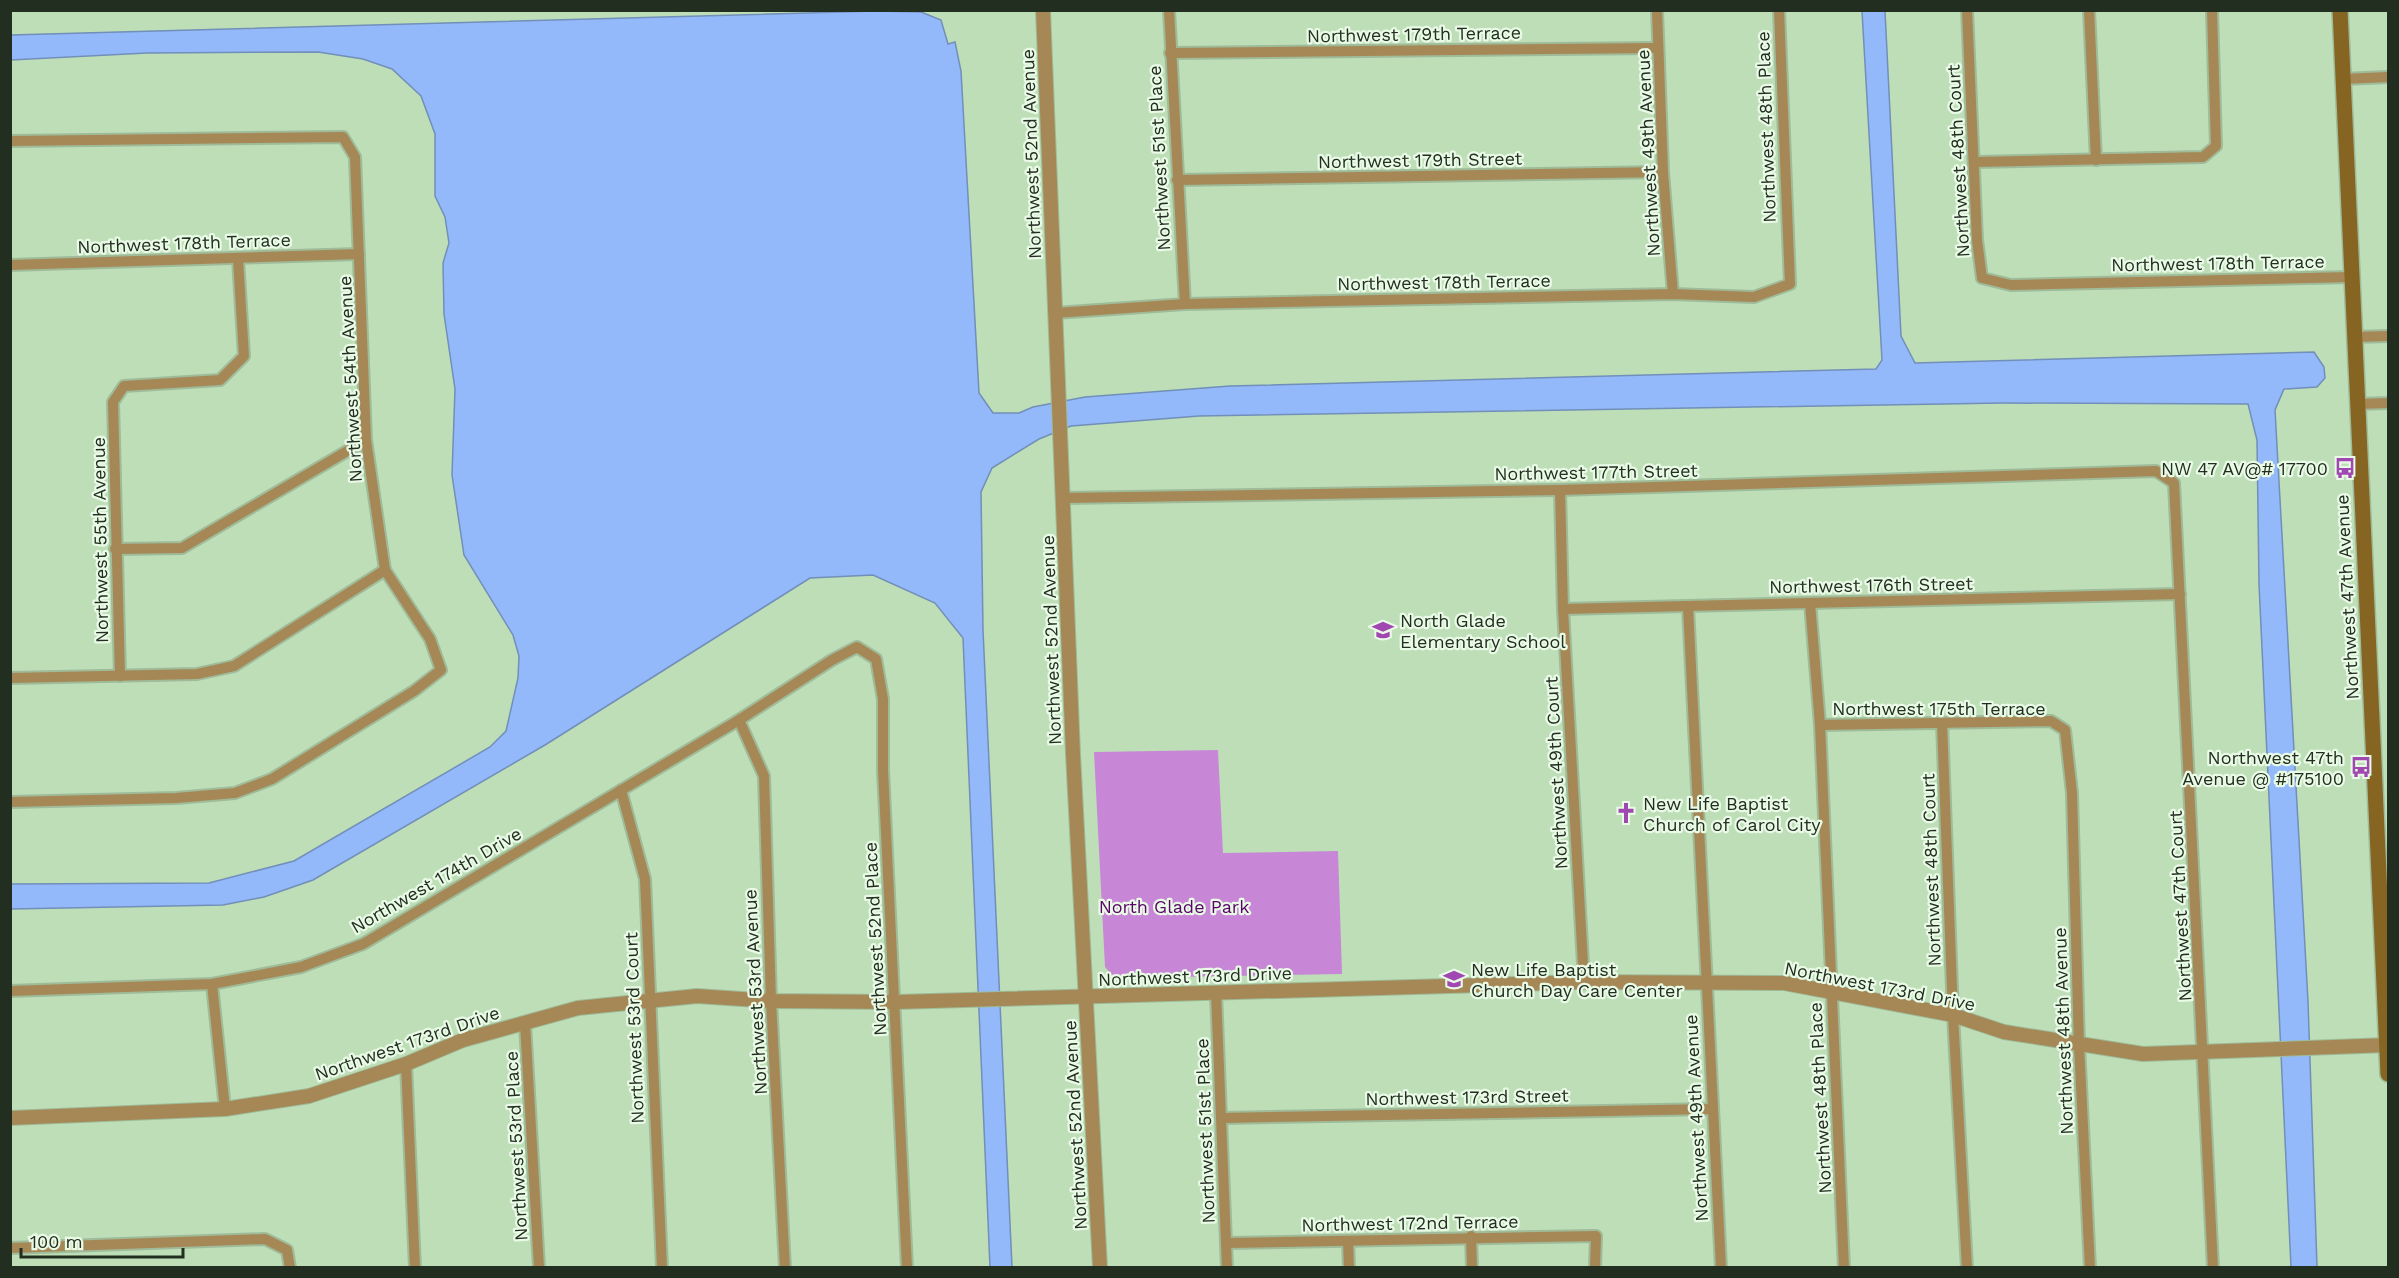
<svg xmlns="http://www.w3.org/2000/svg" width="2399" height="1278" viewBox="0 0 2399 1278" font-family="'Work Sans',sans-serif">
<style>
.green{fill:#c887d6}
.water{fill:#93b9fa;stroke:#718fb8;stroke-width:1.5}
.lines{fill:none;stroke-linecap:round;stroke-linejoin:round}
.minor-casing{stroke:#9fbb99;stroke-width:14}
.tertiary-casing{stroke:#9fbb99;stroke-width:16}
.secondary-casing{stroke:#9fbb99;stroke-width:18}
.minor{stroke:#a58855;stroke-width:10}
.tertiary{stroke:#a58855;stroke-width:14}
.secondary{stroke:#866422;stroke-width:15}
.labels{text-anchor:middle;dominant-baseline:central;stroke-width:4.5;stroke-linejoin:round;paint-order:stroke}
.street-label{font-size:18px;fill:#222e1f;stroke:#e9fae6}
.poi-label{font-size:18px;fill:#222e1f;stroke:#e9fae6;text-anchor:start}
.park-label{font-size:18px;fill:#5a0368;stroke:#e9fae6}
</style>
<rect width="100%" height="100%" fill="#bedeb8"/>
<path class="green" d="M1218,750L1223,853L1338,851L1342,974L1120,978L1112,975L1105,967L1094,752Z"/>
<path class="water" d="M877,11L921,12L941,20L948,44L955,42L961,71L979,393L993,413H1019L1033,407L1085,397L1230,386L1876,369L1882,360L1862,11H1885L1901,336L1915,363L2314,352L2324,367L2325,378L2317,387L2284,389L2275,410L2308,1001L2317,1267H2291L2259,584L2257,440L2248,404L2002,403L1199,416L1071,426L1039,439L992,468L981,492L983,630L1012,1267H990L963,638L935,603L873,575L810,578L545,745L313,880L264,897L223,905L11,909V884L209,883L294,861L490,747L506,731L518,678L519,656L513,635L464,555L452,475L455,389L444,314L443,263L449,243L445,217L435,196V134L421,96L392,69L363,59L318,52L147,53L11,60V35Z"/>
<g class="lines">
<defs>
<g id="minor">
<path d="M1169,10L1185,304"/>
<path d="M1657,10L1663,172L1673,294"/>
<path d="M1967,10L1977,240L1982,278L2011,285L2352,277"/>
<path d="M2089,10L2096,160"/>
<path d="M1170,53L1658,48"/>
<path d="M2343,79L2388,77"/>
<path d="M10,141L343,137L355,157L366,440L385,570L430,639L441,670L414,691L272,779L235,793L176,798L10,802"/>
<path d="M1975,162L2203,157L2216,146L2212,10"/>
<path d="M1177,180L1663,172"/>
<path d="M10,265L359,254"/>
<path d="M1055,313L1185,304L1673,294L1754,297L1790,284L1779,10"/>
<path d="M2354,337L2388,336"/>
<path d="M2358,404L2388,403"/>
<path d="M1560,490L1563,609L1584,982"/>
<path d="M1063,498L1560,490L2156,471L2174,483L2213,1268"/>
<path d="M115,549L182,548L366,440"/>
<path d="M1810,603L1820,725L1844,1268"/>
<path d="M1688,607L1721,1268"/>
<path d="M1563,609L2180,594"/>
<path d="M120,676L113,402L124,386L220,380L244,356L238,259"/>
<path d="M10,678L197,674L234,666L385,570"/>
<path d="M739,720L764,776L771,1001L785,1268"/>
<path d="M1942,723L1953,1015L1967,1268"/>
<path d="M1820,725L2051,721L2065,730L2072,793L2079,1045L2090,1268"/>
<path d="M621,790L645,879L662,1268"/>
<path d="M212,984L225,1109"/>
<path d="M10,991L212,984L301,967L363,944L739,720L832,660L857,647L876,659L883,699V770L907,1268"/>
<path d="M1216,993L1227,1268"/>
<path d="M525,1023L539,1268"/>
<path d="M406,1064L415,1268"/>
<path d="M1222,1118L1712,1109"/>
<path d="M1471,1236L1472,1268"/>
<path d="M1348,1241L1349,1268"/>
<path d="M1226,1243L1596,1236L1595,1268"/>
<path d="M10,1248L265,1239L287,1250L290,1268"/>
</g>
<g id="tertiary">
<path d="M1043,10L1073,754L1100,1268"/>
<path d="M10,1118L225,1109L309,1096L406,1064L463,1040L578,1008L697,996L771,1001L896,1002L1584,982L1784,983L1953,1015L2004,1032L2143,1054L2388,1045"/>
</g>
<path id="secondary" d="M2340,10L2388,1074"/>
</defs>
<use href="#minor" class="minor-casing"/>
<use href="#tertiary" class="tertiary-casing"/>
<use href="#secondary" class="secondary-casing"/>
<use href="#minor" class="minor"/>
<use href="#tertiary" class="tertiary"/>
<use href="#secondary" class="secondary"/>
</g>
<defs>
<symbol id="bus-bare" viewBox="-9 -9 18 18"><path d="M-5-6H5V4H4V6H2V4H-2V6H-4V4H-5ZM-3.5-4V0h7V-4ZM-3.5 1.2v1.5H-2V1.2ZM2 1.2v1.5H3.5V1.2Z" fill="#a047b2" stroke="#e9fae6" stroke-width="2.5" paint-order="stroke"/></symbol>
<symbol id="school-bare" viewBox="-9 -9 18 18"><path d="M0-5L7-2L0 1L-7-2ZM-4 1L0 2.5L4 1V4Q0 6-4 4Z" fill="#a047b2" stroke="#e9fae6" stroke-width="2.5" paint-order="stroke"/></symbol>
<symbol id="church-bare" viewBox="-9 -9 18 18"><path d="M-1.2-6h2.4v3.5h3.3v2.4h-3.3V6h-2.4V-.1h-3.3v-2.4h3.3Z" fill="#a047b2" stroke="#e9fae6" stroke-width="2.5" paint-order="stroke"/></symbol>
</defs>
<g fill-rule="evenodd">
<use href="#bus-bare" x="2330" y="453" width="30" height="30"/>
<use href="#school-bare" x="1368" y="615" width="30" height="30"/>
<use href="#bus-bare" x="2346" y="752" width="30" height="30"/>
<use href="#church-bare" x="1611" y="798" width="30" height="30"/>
<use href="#school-bare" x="1439" y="964" width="30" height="30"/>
</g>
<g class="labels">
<g class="street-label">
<text transform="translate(1414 34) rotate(-1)">Northwest 179th Terrace</text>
<text transform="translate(1766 127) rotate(-92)">Northwest 48th Place</text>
<text transform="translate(1648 153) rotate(-93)">Northwest 49th Avenue</text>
<text transform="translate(1031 154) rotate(-92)">Northwest 52nd Avenue</text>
<text transform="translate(1159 158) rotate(-93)">Northwest 51st Place</text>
<text transform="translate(1420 160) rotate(-1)">Northwest 179th Street</text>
<text transform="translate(1958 161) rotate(-93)">Northwest 48th Court</text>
<text transform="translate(184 243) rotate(-2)">Northwest 178th Terrace</text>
<text transform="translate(2218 263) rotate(-1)">Northwest 178th Terrace</text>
<text transform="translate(1444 282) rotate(-1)">Northwest 178th Terrace</text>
<text transform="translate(350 379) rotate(-93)">Northwest 54th Avenue</text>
<text transform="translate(1596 472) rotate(-1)">Northwest 177th Street</text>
<text transform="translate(100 540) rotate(-91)">Northwest 55th Avenue</text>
<text transform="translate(1871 585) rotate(-1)">Northwest 176th Street</text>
<text transform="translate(2347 597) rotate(-93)">Northwest 47th Avenue</text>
<text transform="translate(1051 640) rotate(-92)">Northwest 52nd Avenue</text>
<text x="1939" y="708">Northwest 175th Terrace</text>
<text transform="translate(1556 773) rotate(-93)">Northwest 49th Court</text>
<text transform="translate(1931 870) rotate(-92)">Northwest 48th Court</text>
<text transform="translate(436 880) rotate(-30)">Northwest 174th Drive</text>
<text transform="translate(2180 906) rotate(-93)">Northwest 47th Court</text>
<text transform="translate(875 939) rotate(-93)">Northwest 52nd Place</text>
<text transform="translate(1195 976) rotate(-2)">Northwest 173rd Drive</text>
<text transform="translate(1880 986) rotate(11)">Northwest 173rd Drive</text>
<text transform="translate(755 992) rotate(-93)">Northwest 53rd Avenue</text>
<text transform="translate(634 1028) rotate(-92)">Northwest 53rd Court</text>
<text transform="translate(2063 1031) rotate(-92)">Northwest 48th Avenue</text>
<text transform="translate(407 1043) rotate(-19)">Northwest 173rd Drive</text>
<text transform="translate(1467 1097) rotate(-1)">Northwest 173rd Street</text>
<text transform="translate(1820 1098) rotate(-93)">Northwest 48th Place</text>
<text transform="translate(1696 1118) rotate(-93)">Northwest 49th Avenue</text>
<text transform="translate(1075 1125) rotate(-93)">Northwest 52nd Avenue</text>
<text transform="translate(1205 1131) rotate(-92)">Northwest 51st Place</text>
<text transform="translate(516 1146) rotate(-93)">Northwest 53rd Place</text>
<text transform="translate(1410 1223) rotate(-1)">Northwest 172nd Terrace</text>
</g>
<g class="poi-label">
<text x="2328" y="468" text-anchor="end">NW 47 AV@# 17700</text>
<text x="1400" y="620">North Glade<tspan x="1400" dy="21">Elementary School</tspan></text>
<text x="2344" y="757" text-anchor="end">Northwest 47th<tspan x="2344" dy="21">Avenue @ #175100</tspan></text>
<text x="1643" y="803">New Life Baptist<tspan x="1643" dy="21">Church of Carol City</tspan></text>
<text x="1471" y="969">New Life Baptist<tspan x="1471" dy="21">Church Day Care Center</tspan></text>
</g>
<g class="park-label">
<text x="1174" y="906">North Glade Park</text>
</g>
</g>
<rect width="2399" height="1278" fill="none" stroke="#222e1f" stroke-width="24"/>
<path d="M21 1248v9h162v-9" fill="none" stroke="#222e1f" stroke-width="3"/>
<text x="30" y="1248" font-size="18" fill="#222e1f" stroke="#e9fae6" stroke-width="4.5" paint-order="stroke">100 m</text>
</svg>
